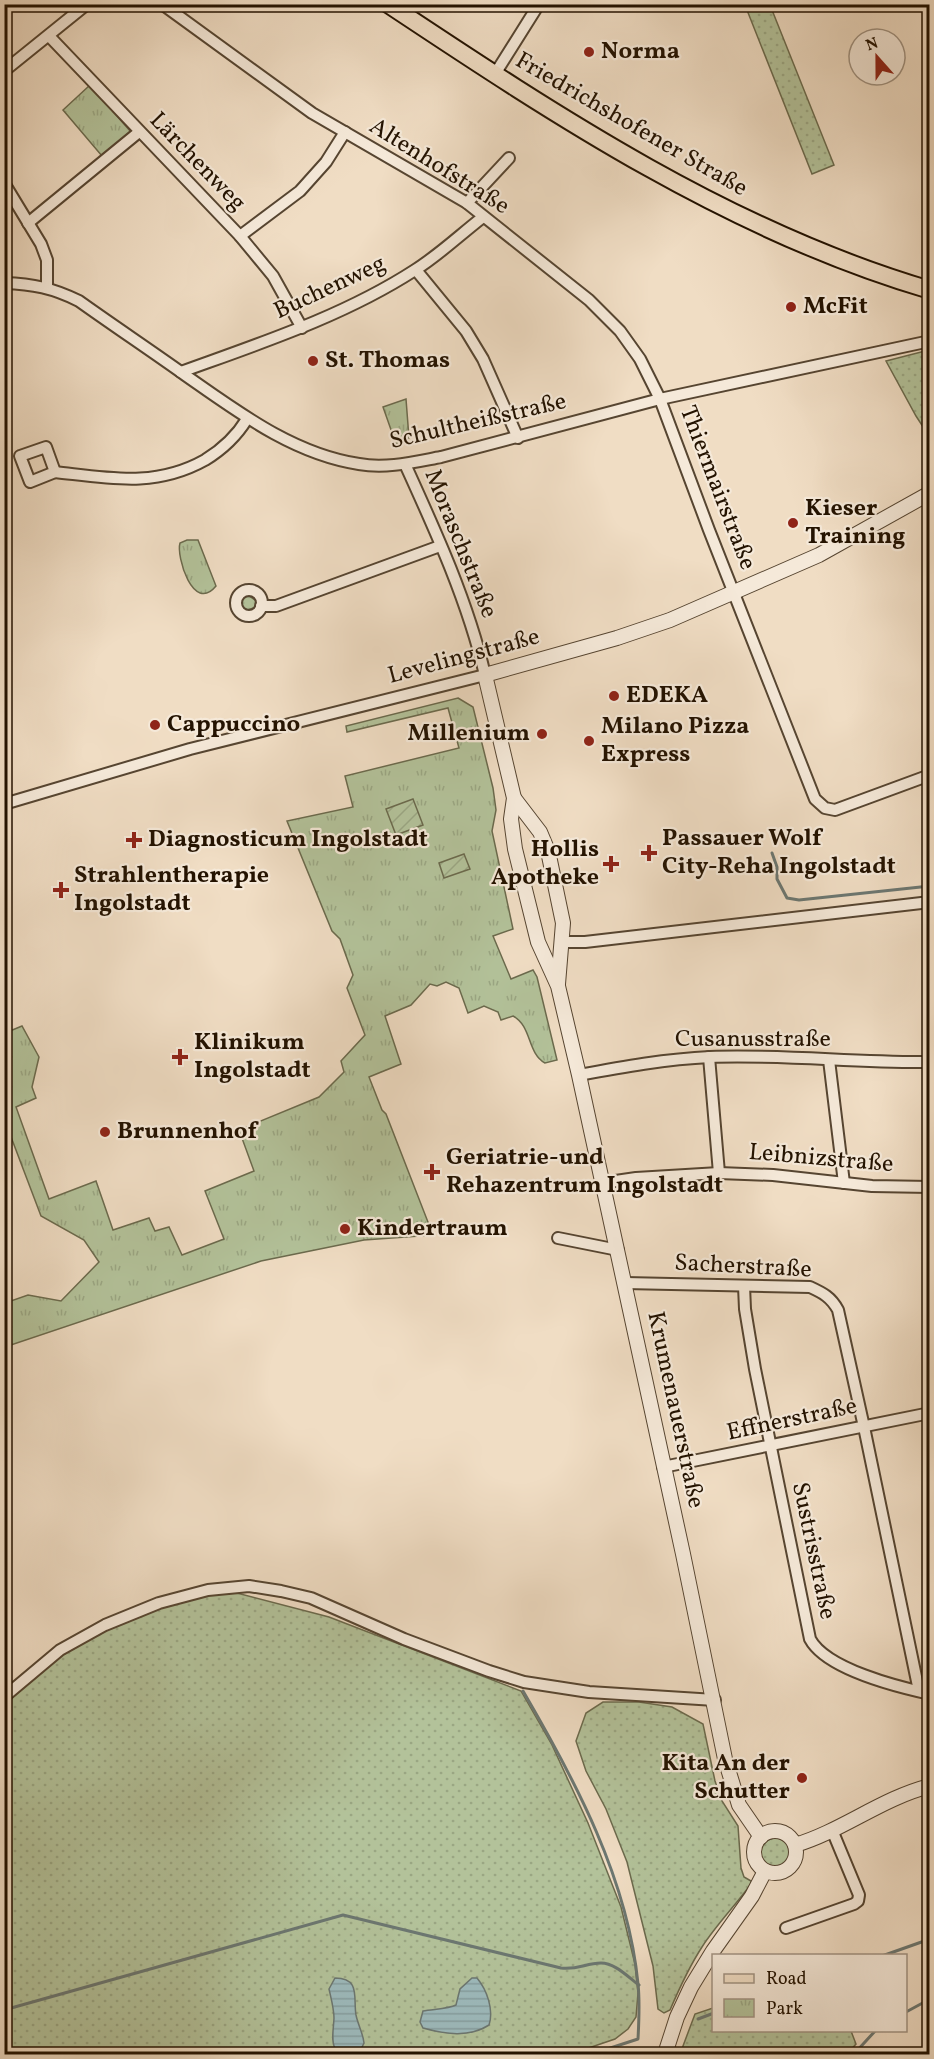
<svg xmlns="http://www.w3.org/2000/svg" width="934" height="2059" viewBox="0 0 934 2059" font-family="Vollkorn,serif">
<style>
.grass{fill:url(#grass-dots);stroke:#6b6a4d;stroke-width:1.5}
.park{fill:url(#park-tufts);stroke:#6b6a4d;stroke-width:1.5}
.garden{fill:url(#garden-furrows);stroke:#6b6a4d;stroke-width:1.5}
.water{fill:url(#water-rules);stroke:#6c7771;stroke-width:1.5}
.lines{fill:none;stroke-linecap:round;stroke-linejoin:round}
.stream{stroke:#6c7771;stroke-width:3}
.minor-casing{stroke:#564531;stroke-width:14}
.tertiary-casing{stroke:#564531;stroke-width:16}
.primary-casing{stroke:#231200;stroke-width:20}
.minor{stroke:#f5e9d9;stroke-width:10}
.tertiary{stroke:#f5e9d9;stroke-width:14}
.primary{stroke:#f0ddc4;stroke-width:16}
.poi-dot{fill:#8f2418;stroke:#f5e9d9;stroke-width:2}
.labels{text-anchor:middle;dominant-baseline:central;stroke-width:4.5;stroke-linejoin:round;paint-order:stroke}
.poi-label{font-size:24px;font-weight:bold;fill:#231200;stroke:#f5e9d9;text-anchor:start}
.street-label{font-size:24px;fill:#231200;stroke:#f5e9d9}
</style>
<defs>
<pattern id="grass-dots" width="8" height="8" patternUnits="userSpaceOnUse" patternTransform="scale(1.5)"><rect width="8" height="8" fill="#b3c29a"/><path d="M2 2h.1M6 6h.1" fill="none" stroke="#9aa683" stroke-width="1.8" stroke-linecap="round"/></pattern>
<pattern id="park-tufts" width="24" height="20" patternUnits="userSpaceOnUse" patternTransform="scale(1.5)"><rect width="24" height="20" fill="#b3c29a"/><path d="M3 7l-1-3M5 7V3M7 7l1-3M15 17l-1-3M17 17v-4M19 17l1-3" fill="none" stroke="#9aa683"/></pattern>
<pattern id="garden-furrows" width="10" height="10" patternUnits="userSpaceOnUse" patternTransform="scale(1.5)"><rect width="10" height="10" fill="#b3c29a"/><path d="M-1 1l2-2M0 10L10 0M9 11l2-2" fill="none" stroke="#9aa683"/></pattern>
<pattern id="water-rules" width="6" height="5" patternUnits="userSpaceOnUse" patternTransform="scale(1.5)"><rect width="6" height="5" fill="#9dbabc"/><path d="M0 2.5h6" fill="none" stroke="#879fa0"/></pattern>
</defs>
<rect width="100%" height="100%" fill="#f0ddc4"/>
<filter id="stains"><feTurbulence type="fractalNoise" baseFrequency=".00333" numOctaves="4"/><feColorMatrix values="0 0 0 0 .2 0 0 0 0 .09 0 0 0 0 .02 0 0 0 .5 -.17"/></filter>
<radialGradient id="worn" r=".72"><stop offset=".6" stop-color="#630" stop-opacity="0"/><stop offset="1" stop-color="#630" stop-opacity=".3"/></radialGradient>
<g class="grass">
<path d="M745,5H770L834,165L812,174Z"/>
<path d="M929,350H930L929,436L916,416L886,361Z"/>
<path d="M249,596L258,602L256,607L248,610L243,608L241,602L244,597Z"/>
<path d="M229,1591L329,1617L521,1691L552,1745L588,1823L621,1907L635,1964L638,1993L636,2017L628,2029L615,2039L571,2054H5L4,1702C19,1689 34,1674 50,1662C102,1623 166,1603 229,1591Z"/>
<path d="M603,1702H639L672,1707L703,1724L715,1781L722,1801L738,1826L741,1868L744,1877L751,1881V1884C735,1906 716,1925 702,1947C689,1967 679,1989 670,2010L664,2013L658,2009L653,1966L627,1862L606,1809L586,1771L576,1741L586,1713Z"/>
<circle cx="776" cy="1853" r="15"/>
<path d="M713,2008L714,2030L851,2031L856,2044L847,2054H680L695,2014Z"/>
</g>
<g class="park">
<path d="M90,85L131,132L102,156L63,110Z"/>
<path d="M406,399L409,438L396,444L383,407Z"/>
<path d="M187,540H198L216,586C193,614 176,556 180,543Z"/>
<path d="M458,698L473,707L493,788L496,810L492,831L513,929L493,936L511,979L533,970L537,977L557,1060L545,1063C527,1053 532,1026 513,1016L501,1020L498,1012L484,1006L468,1013L459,988L446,982L437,986L430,984L411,1005L385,1016L401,1064L369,1077L382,1110L386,1114L433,1235L364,1240L261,1261L5,1347V1303L28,1295L61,1301L99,1262L84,1240L41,1216L5,1121V1033L22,1026L39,1057L32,1087L36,1098L16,1107L49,1199L96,1181L113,1230L149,1218L155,1231L169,1227L182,1255L224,1239L205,1191L254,1171L239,1130L319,1097L344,1072L341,1061L365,1035L347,988L353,975L340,939L332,931L287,821L353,807L345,776L459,748L448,708L347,732L346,726Z"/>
</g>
<g class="garden">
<path d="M413,799L423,825L396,835L386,809Z"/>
<path d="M464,854L470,869L444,878L439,863Z"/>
</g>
<g class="water">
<path d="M335,1978C361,1978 353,1998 356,2015C358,2025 363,2033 364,2043L359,2053C326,2059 333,2039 334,2018C334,2009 331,1998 329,1989Z"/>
<path d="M472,1978H477C487,1990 494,2010 489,2025C469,2038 445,2034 423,2028L420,2022L423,2011C433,2009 448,2009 456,2005L460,1989Z"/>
</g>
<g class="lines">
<g class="stream">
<path d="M772,853L777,867V879L787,898L799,900L930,886"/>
<path d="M523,1691C575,1780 628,1879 638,1984C640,2002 639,2020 638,2039L592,2054"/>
<path d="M882,1956L930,1939"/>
<path d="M4,2010L343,1915L561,1968C578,1970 586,1963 601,1963C615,1963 628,1977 639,1985"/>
<path d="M906,2012L930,1999"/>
<path d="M698,2019L714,2013"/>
<path d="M854,2054L876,2030"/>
</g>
<defs>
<g id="minor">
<path d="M162,4L312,113L467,203L589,300L620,331L640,359L660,399L709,530L815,799L825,808L835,810L930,775"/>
<path d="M49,36L240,236L273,276L302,328"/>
<path d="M4,71L87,4"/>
<path d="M495,74L539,4"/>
<path d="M4,183L41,244L47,260V287"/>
<path d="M467,203L509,158"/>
<path d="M28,223L139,132"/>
<path d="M240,236L300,191L326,162L345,132"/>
<path d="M416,270L466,331L483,359L518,438"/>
<path d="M4,283C33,284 53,288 79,301C114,326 150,350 185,375C238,412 293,454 359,464C386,469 414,462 441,457L660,399L930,341"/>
<path d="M181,372C261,343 344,316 415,270C439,255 461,234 483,217"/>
<path d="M46,447L55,472L30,482L20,456Z"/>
<path d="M55,472C109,478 155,488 205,460C223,449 236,437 247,419"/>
<circle cx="249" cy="603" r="13"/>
<path d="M261,606H276L440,546"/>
<path d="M4,804L190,749L485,675C468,602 436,532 405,464"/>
<path d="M561,942H585L930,902"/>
<path d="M709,1057L719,1173"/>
<path d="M829,1060L844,1183"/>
<path d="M579,1075C622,1067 666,1059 710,1057C783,1054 856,1063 930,1062"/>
<path d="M602,1183L636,1178L719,1173L773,1175L872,1186L930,1187"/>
<path d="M558,1238L618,1250"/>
<path d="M625,1283L810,1287C823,1293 831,1297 838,1310L864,1427L919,1691"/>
<path d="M744,1286L745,1309L755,1369L810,1639C826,1669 898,1687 930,1694"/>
<path d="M663,1467L930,1413"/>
<path d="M4,1697L60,1650L105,1625L159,1603L208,1590L249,1586L281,1591L311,1598L404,1639L489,1671L524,1682L589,1692L715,1700"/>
<path d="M786,1928L854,1904L858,1901L859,1895L832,1830"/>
</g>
<g id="tertiary">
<path d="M514,798L540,832L548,851L563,923L558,984"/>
<circle cx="775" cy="1852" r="21"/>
<path d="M761,1837L739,1805L725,1759L683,1554L579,1075L558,986L538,942L515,849L511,819L514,798L485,675L617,638L670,620L819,555L930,493"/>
<path d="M795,1845C842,1831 882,1798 930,1786"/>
<path d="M665,2054L677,2017L691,1987L713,1951L752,1896L765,1871"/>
</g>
<path id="primary" d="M388,4C558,117 732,232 930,290"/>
</defs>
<use href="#minor" class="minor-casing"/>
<use href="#tertiary" class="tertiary-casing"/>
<use href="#primary" class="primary-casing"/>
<use href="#minor" class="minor"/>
<use href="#tertiary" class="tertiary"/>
<use href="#primary" class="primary"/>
</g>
<g class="poi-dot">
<circle cx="589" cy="52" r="6"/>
<circle cx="791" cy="307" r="6"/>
<circle cx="313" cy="361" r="6"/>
<circle cx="793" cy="523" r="6"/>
<circle cx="614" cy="696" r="6"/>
<circle cx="155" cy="725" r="6"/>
<circle cx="542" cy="734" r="6"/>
<circle cx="589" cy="741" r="6"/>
<path d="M131 831h6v6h6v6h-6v6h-6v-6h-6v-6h6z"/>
<path d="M646 844h6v6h6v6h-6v6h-6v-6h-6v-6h6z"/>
<path d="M608 855h6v6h6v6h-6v6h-6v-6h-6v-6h6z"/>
<path d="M58 881h6v6h6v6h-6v6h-6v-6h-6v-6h6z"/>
<path d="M177 1048h6v6h6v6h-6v6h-6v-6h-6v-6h6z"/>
<circle cx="105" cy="1132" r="6"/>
<path d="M429 1163h6v6h6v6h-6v6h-6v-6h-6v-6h6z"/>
<circle cx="345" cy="1229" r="6"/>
<circle cx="802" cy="1778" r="6"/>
</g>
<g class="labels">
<g class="poi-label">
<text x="601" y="52">Norma</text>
<text x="803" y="307">McFit</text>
<text x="325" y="361">St. Thomas</text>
<text x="805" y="509">Kieser<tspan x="805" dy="28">Training</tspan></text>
<text x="626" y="696">EDEKA</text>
<text x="167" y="725">Cappuccino</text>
<text x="601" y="727">Milano Pizza<tspan x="601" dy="28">Express</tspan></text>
<text x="530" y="734" text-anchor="end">Millenium</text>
<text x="662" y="839">Passauer Wolf<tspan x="662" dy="28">City-Reha Ingolstadt</tspan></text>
<text x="148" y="840">Diagnosticum Ingolstadt</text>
<text x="599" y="850" text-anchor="end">Hollis<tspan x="599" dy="28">Apotheke</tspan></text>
<text x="74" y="876">Strahlentherapie<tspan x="74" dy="28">Ingolstadt</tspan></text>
<text x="194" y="1043">Klinikum<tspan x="194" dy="28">Ingolstadt</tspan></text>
<text x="117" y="1132">Brunnenhof</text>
<text x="446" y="1158">Geriatrie-und<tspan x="446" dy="28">Rehazentrum Ingolstadt</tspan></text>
<text x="357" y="1229">Kindertraum</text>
<text x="790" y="1764" text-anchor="end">Kita An der<tspan x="790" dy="28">Schutter</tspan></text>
</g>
<g class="street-label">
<text transform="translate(631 125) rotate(30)">Friedrichshofener Straße</text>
<text transform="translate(197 162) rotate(46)">Lärchenweg</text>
<text transform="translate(439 167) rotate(32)">Altenhofstraße</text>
<text transform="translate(330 288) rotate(-25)">Buchenweg</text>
<text transform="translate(478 422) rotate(-13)">Schultheißstraße</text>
<text transform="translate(717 488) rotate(69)">Thiermairstraße</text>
<text transform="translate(460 544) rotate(68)">Moraschstraße</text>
<text transform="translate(464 657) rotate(-15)">Levelingstraße</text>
<text x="753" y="1040">Cusanusstraße</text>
<text transform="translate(821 1159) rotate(5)">Leibnizstraße</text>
<text transform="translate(743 1267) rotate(3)">Sacherstraße</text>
<text transform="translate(675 1410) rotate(78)">Krumenauerstraße</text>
<text transform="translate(792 1420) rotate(-12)">Effnerstraße</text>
<text transform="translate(813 1551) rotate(78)">Sustrisstraße</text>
</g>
</g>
<rect width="934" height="2059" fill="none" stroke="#f0ddc4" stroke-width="24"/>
<rect x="6" y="6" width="922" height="2047" fill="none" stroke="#231200" stroke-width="3"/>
<rect x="12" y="12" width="910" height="2035" fill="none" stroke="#231200" stroke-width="1.5"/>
<rect x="712" y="1954" width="195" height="78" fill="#f5e9d9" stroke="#a19382" stroke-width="1.5"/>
<rect x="724" y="1974" width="30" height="9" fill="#f0ddc4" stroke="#a19382" stroke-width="1.5"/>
<text x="766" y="1984" font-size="18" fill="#231200">Road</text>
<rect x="724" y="1999" width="30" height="18" fill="url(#park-tufts)" stroke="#a19382" stroke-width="1.5"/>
<text x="766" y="2014" font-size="18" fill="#231200">Park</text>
<g transform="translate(877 57) rotate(339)"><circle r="28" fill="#f5e9d9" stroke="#a19382" stroke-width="1.5"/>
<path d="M0-4.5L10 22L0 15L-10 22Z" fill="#8f2418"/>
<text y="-9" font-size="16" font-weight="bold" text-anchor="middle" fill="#231200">N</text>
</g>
<rect width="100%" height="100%" filter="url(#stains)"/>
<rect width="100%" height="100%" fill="url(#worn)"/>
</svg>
